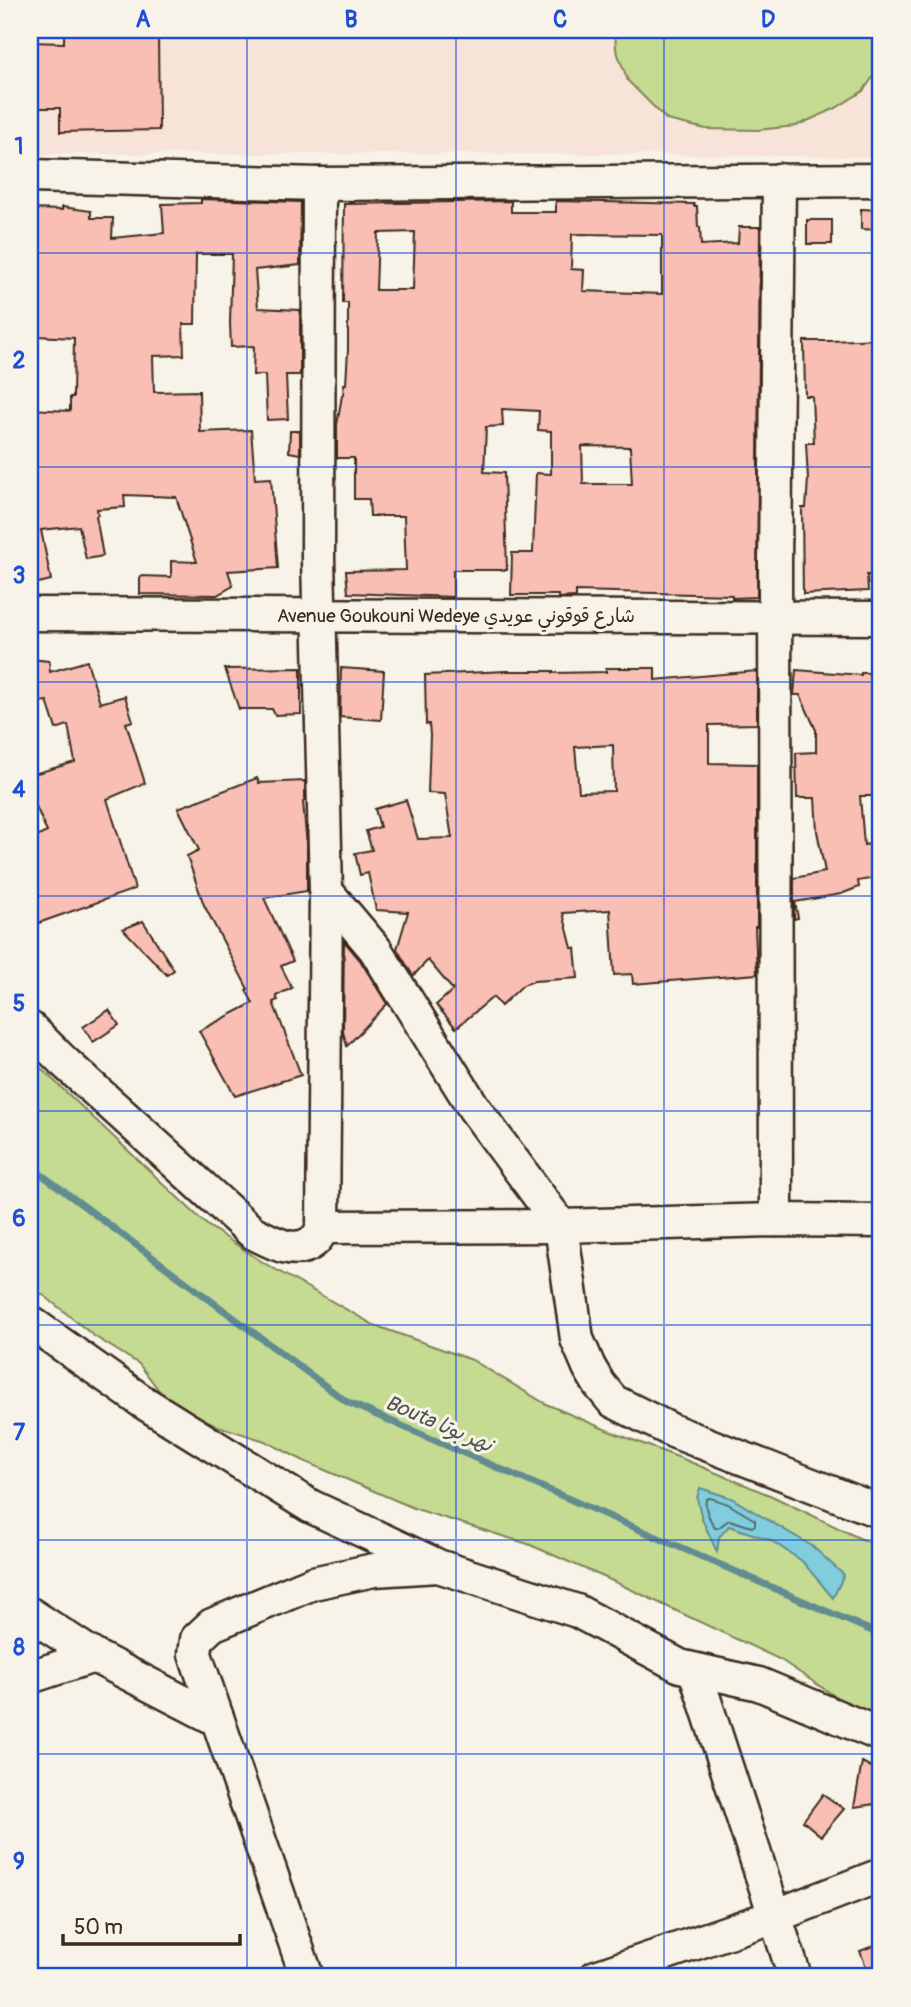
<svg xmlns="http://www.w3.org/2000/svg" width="911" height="2007" viewBox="0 0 911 2007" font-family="Pangolin,'Playpen Sans Arabic',sans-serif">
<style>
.built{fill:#f8e3d8}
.green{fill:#c4db91;stroke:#808258;stroke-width:2}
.water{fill:#80cdde;stroke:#648c91;stroke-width:2}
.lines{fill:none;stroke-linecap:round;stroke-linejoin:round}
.shore{stroke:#576b6b;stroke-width:2}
.stream{stroke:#648c91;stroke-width:7}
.building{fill:#fabfb4;stroke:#3b2a1e;stroke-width:2;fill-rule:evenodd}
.minor-casing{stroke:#3b2a1e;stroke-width:37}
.minor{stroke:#f7f3e8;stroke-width:32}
.grid{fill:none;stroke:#1d4ed8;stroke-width:2;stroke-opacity:0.55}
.labels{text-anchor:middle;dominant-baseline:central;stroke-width:6;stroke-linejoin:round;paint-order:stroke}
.street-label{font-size:19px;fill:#3b2a1e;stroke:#f7f3e8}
.water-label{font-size:21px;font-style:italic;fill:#4c534e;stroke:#f7f3e8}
.neatline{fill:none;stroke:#1d4ed8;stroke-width:2.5}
.grid-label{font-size:23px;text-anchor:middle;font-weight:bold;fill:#1d4ed8}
</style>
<rect width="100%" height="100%" fill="#f7f3e8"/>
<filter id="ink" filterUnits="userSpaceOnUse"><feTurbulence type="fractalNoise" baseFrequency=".0143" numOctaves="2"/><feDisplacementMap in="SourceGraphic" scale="14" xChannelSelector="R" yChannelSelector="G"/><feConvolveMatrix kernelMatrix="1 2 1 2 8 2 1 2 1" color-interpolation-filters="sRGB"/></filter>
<g filter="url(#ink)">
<path class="built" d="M30,30H881V157L593,154H30Z"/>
<g class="green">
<path d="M615,30H881V66L863,91L836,108L796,126L757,130L706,129L667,120L628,81L616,49Z"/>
<path d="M30,1058L207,1225L264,1263L374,1325L472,1360L546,1404L609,1431L683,1459L772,1496L859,1538L881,1547V1722L866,1717L781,1660L615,1582L528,1544L416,1509L306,1462L265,1441L218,1426L167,1401L139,1364L94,1336L46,1297L30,1287Z"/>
</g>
<path class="water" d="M700,1488L731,1498L812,1546L844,1575L833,1598L802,1561L770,1540L729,1526L719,1537L717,1552L702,1519L697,1498Z"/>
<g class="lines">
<path class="shore" d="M710,1498L728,1504L755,1520V1525L752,1527L729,1520L718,1528H715C710,1520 704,1508 706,1499Z"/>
<path class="stream" d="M30,1166L347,1402L881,1635"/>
</g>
<g class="building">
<path d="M158,32L159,130L60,132V108H30V42L64,43V34Z"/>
<path d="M201,199L301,202L300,265L255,270L258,308L300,310V375H286L288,419L267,420L265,375H253L254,346L231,347L230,323L232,254H196L195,324H183L184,355L153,356L154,392L199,391L200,432L251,430L255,479L271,478L278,568L228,571L233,586L217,595L140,594V576L171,577V561L197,562L176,497L124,495L125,507L97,509L98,515L96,516L103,556L86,559L79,526L41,530L51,580L34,584L30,564V409L70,411V397H73L74,338L37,336L38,319H30V274H36L38,227H30V209L62,210V207L91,211V218H113L112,238L164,233L162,204L201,203Z"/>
<path d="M511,201V212H556V201L694,204V206H697L698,227H700L701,245L738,243L739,227H760L757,597L732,598V595L576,591V597L558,598V595H511L512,553H533L536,473L551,474V431L538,430L539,411L502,409L503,426L486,427L484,472L504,473L507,570H453V597L348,593L346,571L406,570L404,516H370L369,499H354V458H337V425L342,395H343L344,384H346L348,350V303H343L344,204ZM415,232L413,290H376L378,233ZM572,234L662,235V294L583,291L584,270L571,269ZM582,446L630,447L632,484H583Z"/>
<path d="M861,209L881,210V230L861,229Z"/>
<rect x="807" y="220" width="25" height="24"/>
<path d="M881,339V574L867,575L868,591L803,594L802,508H806L808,479L806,443H814L812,396H805L804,341H830Z"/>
<path d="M290,431H300V454L289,452Z"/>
<path d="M30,659L49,661L50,672L87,661L100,703L125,696L133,721L126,723L145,783L107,799L135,889L30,926V840L47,832L30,792V775L75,762L68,725L56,729L47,701L30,703Z"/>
<path d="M301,668V714L275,715L272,709H239L225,669Z"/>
<path d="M341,668L384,671L381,720L340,717Z"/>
<path d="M606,668H655V680L757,671V724L709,725V763L757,764V927H755L757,974L633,984L632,974L614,975L610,910L563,913L572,948H575L578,978L534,981L523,985L501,1006L493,997L456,1028L436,1005L453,990L428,960L413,976L397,949L408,912L376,910L368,873L360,875L355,853L372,850L366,831L380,827L375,809L406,800L418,839L452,838L445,794L428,793L430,735L429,724H426L425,675L506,671H553V673L606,672ZM613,745L614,791L579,792L575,747Z"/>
<path d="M796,670L861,675V673H881V796H860L864,845L881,842V877L858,881L859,887L841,894L795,902L798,918L794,919V878L825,872L817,831L815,798H797L796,753L816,752V730L800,695H794Z"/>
<path d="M257,778L259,783L305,781V801L303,802L307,846V891L264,898L293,961L281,966L292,988L276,996L278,1000L273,1002L301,1075L235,1096L199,1031L253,1003L246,990L248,989L204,905L187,856L199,850L178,808Z"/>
<path d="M143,921L174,970L167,975L123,929Z"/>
<path d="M344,941L360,960L387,1004L347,1046L343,1032Z"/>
<path d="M109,1010L119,1025L93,1042L83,1027Z"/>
<path d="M862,1762L881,1772V1779L875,1804L854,1807Z"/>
<path d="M823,1794L844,1809L821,1836L803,1821Z"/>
<path d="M881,1943V1977H870L860,1951Z"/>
</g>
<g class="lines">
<defs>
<g id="minor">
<path d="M30,176L319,184L881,180"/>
<path d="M319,184L318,559L326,891L323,1227"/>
<path d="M30,614L881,618"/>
<path d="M326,891L375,949L474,1108L561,1226L577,1339L589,1367L599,1384L613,1401L673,1431L881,1512"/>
<path d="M30,1028L63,1061L252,1232C270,1241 295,1257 314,1241C318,1238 321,1231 323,1227L561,1226L776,1220L881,1221"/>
<path d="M776,1220L775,564L779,180"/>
<path d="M30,1322L143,1402L310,1506L434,1564"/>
<path d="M30,1614L94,1656L218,1720"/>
<path d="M695,1671L795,1977"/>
<path d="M30,1677L94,1656"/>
<path d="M307,1977L195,1654L197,1639L212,1625L313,1583L374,1570L438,1566L577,1611L680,1666L759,1684L881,1735"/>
<path d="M596,1977L775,1916L881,1875"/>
</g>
</defs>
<use href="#minor" class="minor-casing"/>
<use href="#minor" class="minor"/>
</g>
</g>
<path class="grid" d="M247,30V1977M456,30V1977M664,30V1977M30,253H881M30,467H881M30,682H881M30,896H881M30,1111H881M30,1325H881M30,1540H881M30,1754H881"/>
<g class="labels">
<g class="street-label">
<text x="456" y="616">Avenue Goukouni Wedeye شارع قوقوني عويدي</text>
</g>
<g class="water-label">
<text transform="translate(439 1424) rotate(23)">Bouta نهر بوتا</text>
</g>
</g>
<rect width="911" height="2007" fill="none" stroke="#f7f3e8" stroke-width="77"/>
<path d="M63 1934v10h177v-10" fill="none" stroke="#3b2a1e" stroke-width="3.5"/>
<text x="74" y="1934" font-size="21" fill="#3b2a1e" stroke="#f7f3e8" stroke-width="5" paint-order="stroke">50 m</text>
<rect x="38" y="38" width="834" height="1930" class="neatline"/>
<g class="grid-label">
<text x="143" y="27">A</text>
<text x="351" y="27">B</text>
<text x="560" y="27">C</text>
<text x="768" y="27">D</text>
<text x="19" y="154">1</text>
<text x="19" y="368">2</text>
<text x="19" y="583">3</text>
<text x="19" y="797">4</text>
<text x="19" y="1011">5</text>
<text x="19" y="1226">6</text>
<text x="19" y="1440">7</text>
<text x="19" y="1655">8</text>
<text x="19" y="1869">9</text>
</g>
</svg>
